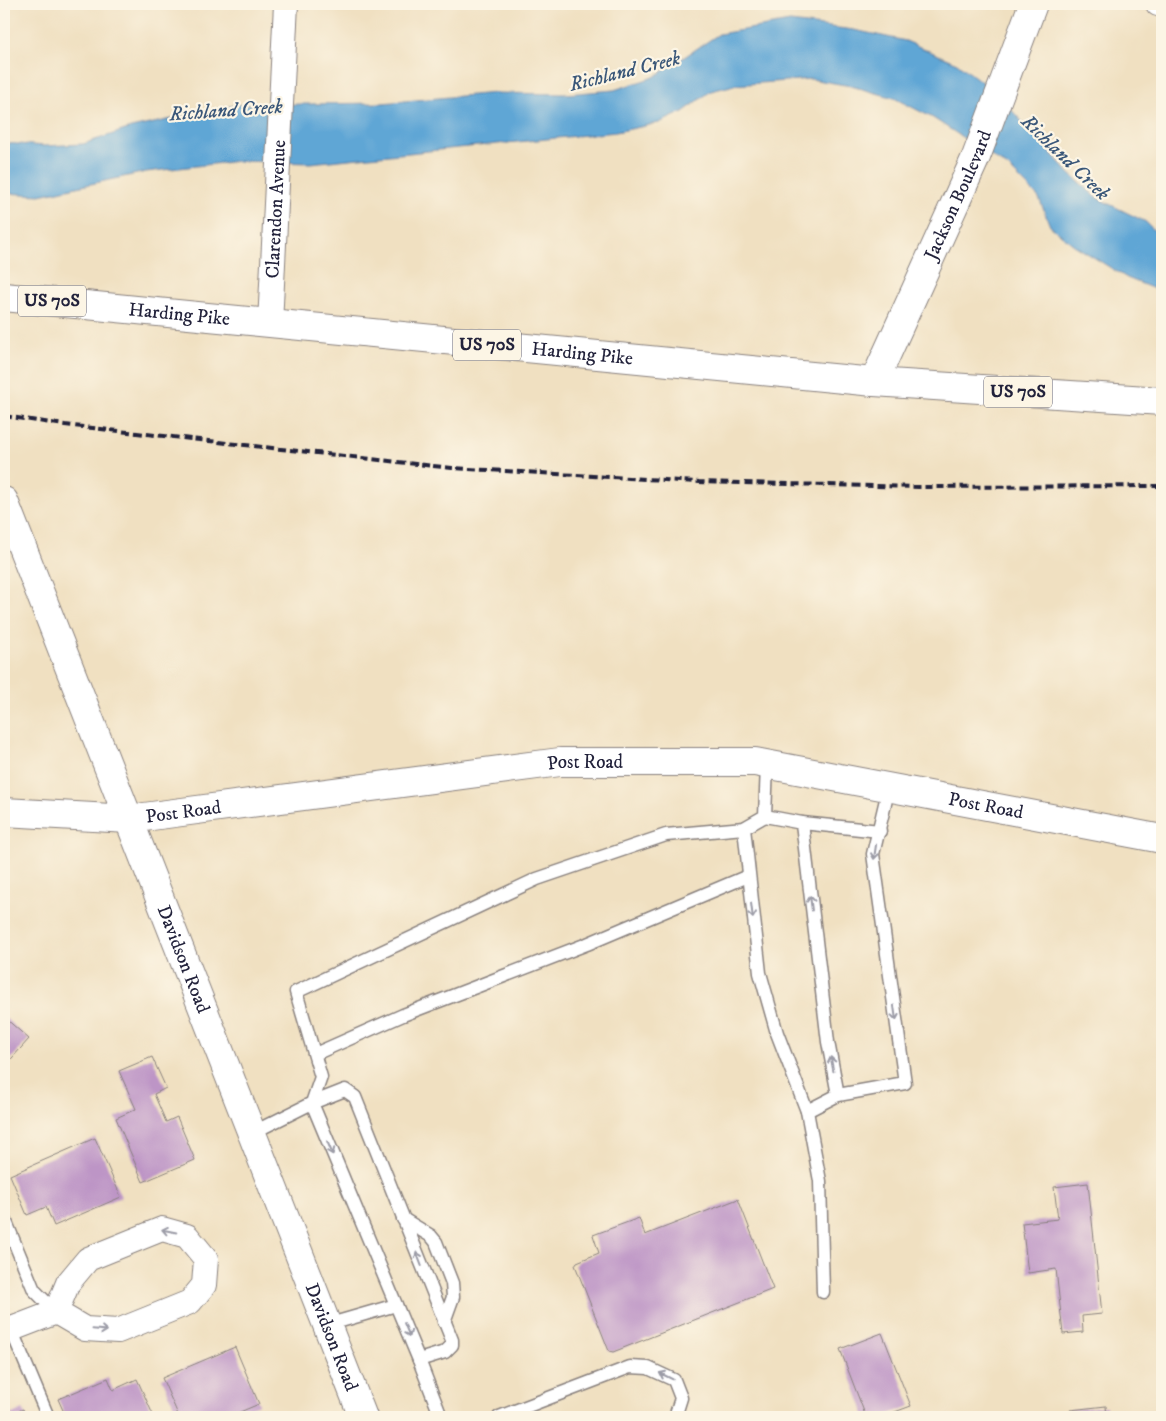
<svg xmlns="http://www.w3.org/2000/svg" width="1166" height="1421" viewBox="0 0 1166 1421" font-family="'IM FELL DW Pica',serif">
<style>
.water{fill:#5ea6d5;stroke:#406488}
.building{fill:#bd95c6}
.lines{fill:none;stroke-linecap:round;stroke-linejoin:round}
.lane-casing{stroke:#89817e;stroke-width:15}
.street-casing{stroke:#89817e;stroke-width:26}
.secondary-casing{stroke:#89817e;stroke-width:30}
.primary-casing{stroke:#89817e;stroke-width:30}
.lane{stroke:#fff;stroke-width:12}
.street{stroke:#fff;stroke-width:24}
.secondary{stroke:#fff;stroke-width:28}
.primary{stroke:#fff;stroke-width:28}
.rail{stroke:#22223b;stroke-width:4;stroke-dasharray:8 4;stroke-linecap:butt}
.oneway{stroke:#9c9ca7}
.labels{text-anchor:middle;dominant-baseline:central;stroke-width:4.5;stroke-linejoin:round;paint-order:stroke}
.shield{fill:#fcf5e5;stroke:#63616e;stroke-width:1}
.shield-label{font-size:18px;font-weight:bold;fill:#22223b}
.street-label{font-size:19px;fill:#22223b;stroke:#fcf5e5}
.water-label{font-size:20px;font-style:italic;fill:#3a5779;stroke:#fcf5e5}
</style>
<rect width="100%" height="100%" fill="#fcf5e5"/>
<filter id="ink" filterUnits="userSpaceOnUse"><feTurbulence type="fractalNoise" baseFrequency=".02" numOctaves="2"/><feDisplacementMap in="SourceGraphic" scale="10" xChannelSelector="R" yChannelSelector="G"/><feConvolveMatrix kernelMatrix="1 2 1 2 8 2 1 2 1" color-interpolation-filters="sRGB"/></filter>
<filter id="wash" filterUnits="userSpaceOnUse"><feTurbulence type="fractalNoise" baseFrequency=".0096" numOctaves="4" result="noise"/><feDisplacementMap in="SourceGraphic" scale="20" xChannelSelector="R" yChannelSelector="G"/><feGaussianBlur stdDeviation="1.12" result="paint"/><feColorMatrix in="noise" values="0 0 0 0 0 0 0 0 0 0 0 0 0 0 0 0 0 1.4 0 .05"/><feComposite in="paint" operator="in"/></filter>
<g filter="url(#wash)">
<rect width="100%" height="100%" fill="#f0e0c1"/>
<path class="water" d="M790,22L854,30L906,41L957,63L995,92L1070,174L1097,198L1146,222L1162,239V292L1127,278L1074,245L1050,226L1039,198L1008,167L933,118L894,98L851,86L811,79L735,85L711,91L683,112L659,123L616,132L310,163L238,161L146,172L40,195L4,193V143L45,146L83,144L131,128L236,105L382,103L495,93L566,94L614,90L654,77L719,34Z"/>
<g id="blocks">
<g class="building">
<path d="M4,1017L29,1039L4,1067Z"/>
<path d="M152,1057L166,1088L154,1094L166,1122L177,1117L195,1160L143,1182L116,1118L136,1109L119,1071Z"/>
<path d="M95,1138L121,1197L54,1226L46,1207L27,1215L10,1175Z"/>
<path d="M1088,1183L1102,1314L1082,1316L1083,1332L1063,1334L1056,1269L1028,1273L1022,1223L1058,1219L1054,1187Z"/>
<path d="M738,1199L773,1289L613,1352L609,1351L575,1265L577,1262L599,1253L593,1235L639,1218L645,1235Z"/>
<path d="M882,1333L911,1406L881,1417H866L840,1349Z"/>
<path d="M235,1347L259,1404L228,1417H179L162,1378Z"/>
<path d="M108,1378L113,1390L137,1379L154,1417H66L58,1399Z"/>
<path d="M1106,1406L1107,1417H1071L1070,1410Z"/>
<path d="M4,1407L8,1416L23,1409L26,1417H4Z"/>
</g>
</g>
</g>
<g filter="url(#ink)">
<use href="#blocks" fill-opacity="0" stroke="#89817e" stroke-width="1"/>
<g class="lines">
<defs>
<g id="lane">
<path d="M765,816L802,823L880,831"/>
<path d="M802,823L828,1042L838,1095L807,1111"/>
<path d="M744,828L760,973L777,1033L807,1111L820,1181L823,1292"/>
<path d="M315,1054L403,1015L587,944L748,876"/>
<path d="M838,1095L905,1083L873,854L889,787"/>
<path d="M252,1133L312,1103L345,1090L355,1097L452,1340V1345L445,1352L419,1360L312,1103L321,1077L296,992L537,879L666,835L744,828L765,816L767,765"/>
<path d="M4,1217L34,1290L56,1312"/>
<path d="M403,1219L431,1236L436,1242L452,1283L453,1297L444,1322"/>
<path d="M327,1325L396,1305"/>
<path d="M11,1329L48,1417"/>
<path d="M419,1360L441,1417"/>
<path d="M499,1417L630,1367L648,1368L674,1380L681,1398L675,1417"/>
</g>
<g id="street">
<path d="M1158,4L1162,5"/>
<path id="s1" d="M270,324L286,4"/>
<path d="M4,1332L56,1312L68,1283L88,1259L162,1229L187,1236L206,1259L204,1285L190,1302L118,1331L85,1329L56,1312"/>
</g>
<g id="secondary">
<path id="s2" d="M874,382L976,157L1033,4"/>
<path id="s3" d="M4,501L363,1417"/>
<path id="s4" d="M4,812L129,819L560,762H755L1162,839"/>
</g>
<g id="primary">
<path id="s5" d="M4,297L874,382L1162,401"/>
</g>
</defs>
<use href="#lane" class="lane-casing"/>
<use href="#street" class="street-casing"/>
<use href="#secondary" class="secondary-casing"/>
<use href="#primary" class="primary-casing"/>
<use href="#lane" class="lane"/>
<use href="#street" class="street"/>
<use href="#secondary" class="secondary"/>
<use href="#primary" class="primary"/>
<path class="rail" d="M4,416L65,425L452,468L699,482L918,487L1162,486"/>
</g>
<defs><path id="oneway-shaft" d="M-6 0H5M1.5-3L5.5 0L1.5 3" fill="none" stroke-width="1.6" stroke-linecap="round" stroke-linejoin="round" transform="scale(1.25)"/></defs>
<g class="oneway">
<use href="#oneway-shaft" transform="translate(875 852) rotate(98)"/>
<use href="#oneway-shaft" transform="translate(811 903) rotate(-97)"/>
<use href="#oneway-shaft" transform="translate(752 911) rotate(83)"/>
<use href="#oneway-shaft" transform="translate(895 1013) rotate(82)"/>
<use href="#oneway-shaft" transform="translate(832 1064) rotate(-101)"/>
<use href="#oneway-shaft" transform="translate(330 1148) rotate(67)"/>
<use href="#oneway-shaft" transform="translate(169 1231) rotate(-169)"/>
<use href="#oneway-shaft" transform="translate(419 1259) rotate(-111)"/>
<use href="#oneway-shaft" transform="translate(100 1330) rotate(5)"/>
<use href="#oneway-shaft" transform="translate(407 1330) rotate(67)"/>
<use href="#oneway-shaft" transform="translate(666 1376) rotate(-154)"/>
</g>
</g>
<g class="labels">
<g class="shield">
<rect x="18" y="285.5" width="68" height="31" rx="4"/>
<rect x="453" y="329.5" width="68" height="31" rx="4"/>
<rect x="984" y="376.5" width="68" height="31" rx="4"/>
</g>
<g class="shield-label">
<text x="52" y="301">US 70S</text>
<text x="487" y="345">US 70S</text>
<text x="1018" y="392">US 70S</text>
</g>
<g class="street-label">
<text stroke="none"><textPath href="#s2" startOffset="205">Jackson Boulevard</textPath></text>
<text stroke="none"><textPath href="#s1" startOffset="115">Clarendon Avenue</textPath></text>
<text stroke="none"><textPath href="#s5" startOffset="176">Harding Pike</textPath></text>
<text stroke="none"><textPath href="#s5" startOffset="581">Harding Pike</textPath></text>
<text stroke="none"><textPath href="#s4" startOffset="585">Post Road</textPath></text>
<text stroke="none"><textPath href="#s4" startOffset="990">Post Road</textPath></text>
<text stroke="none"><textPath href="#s4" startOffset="180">Post Road</textPath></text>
<text stroke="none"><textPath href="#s3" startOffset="492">Davidson Road</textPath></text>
<text stroke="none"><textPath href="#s3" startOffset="898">Davidson Road</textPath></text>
</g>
<g class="water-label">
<text transform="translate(625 72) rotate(-14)">Richland Creek</text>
<text transform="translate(226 111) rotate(-4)">Richland Creek</text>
<text transform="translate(1065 158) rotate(44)">Richland Creek</text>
</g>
</g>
<rect width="1166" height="1421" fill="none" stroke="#fcf5e5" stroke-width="20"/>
</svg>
